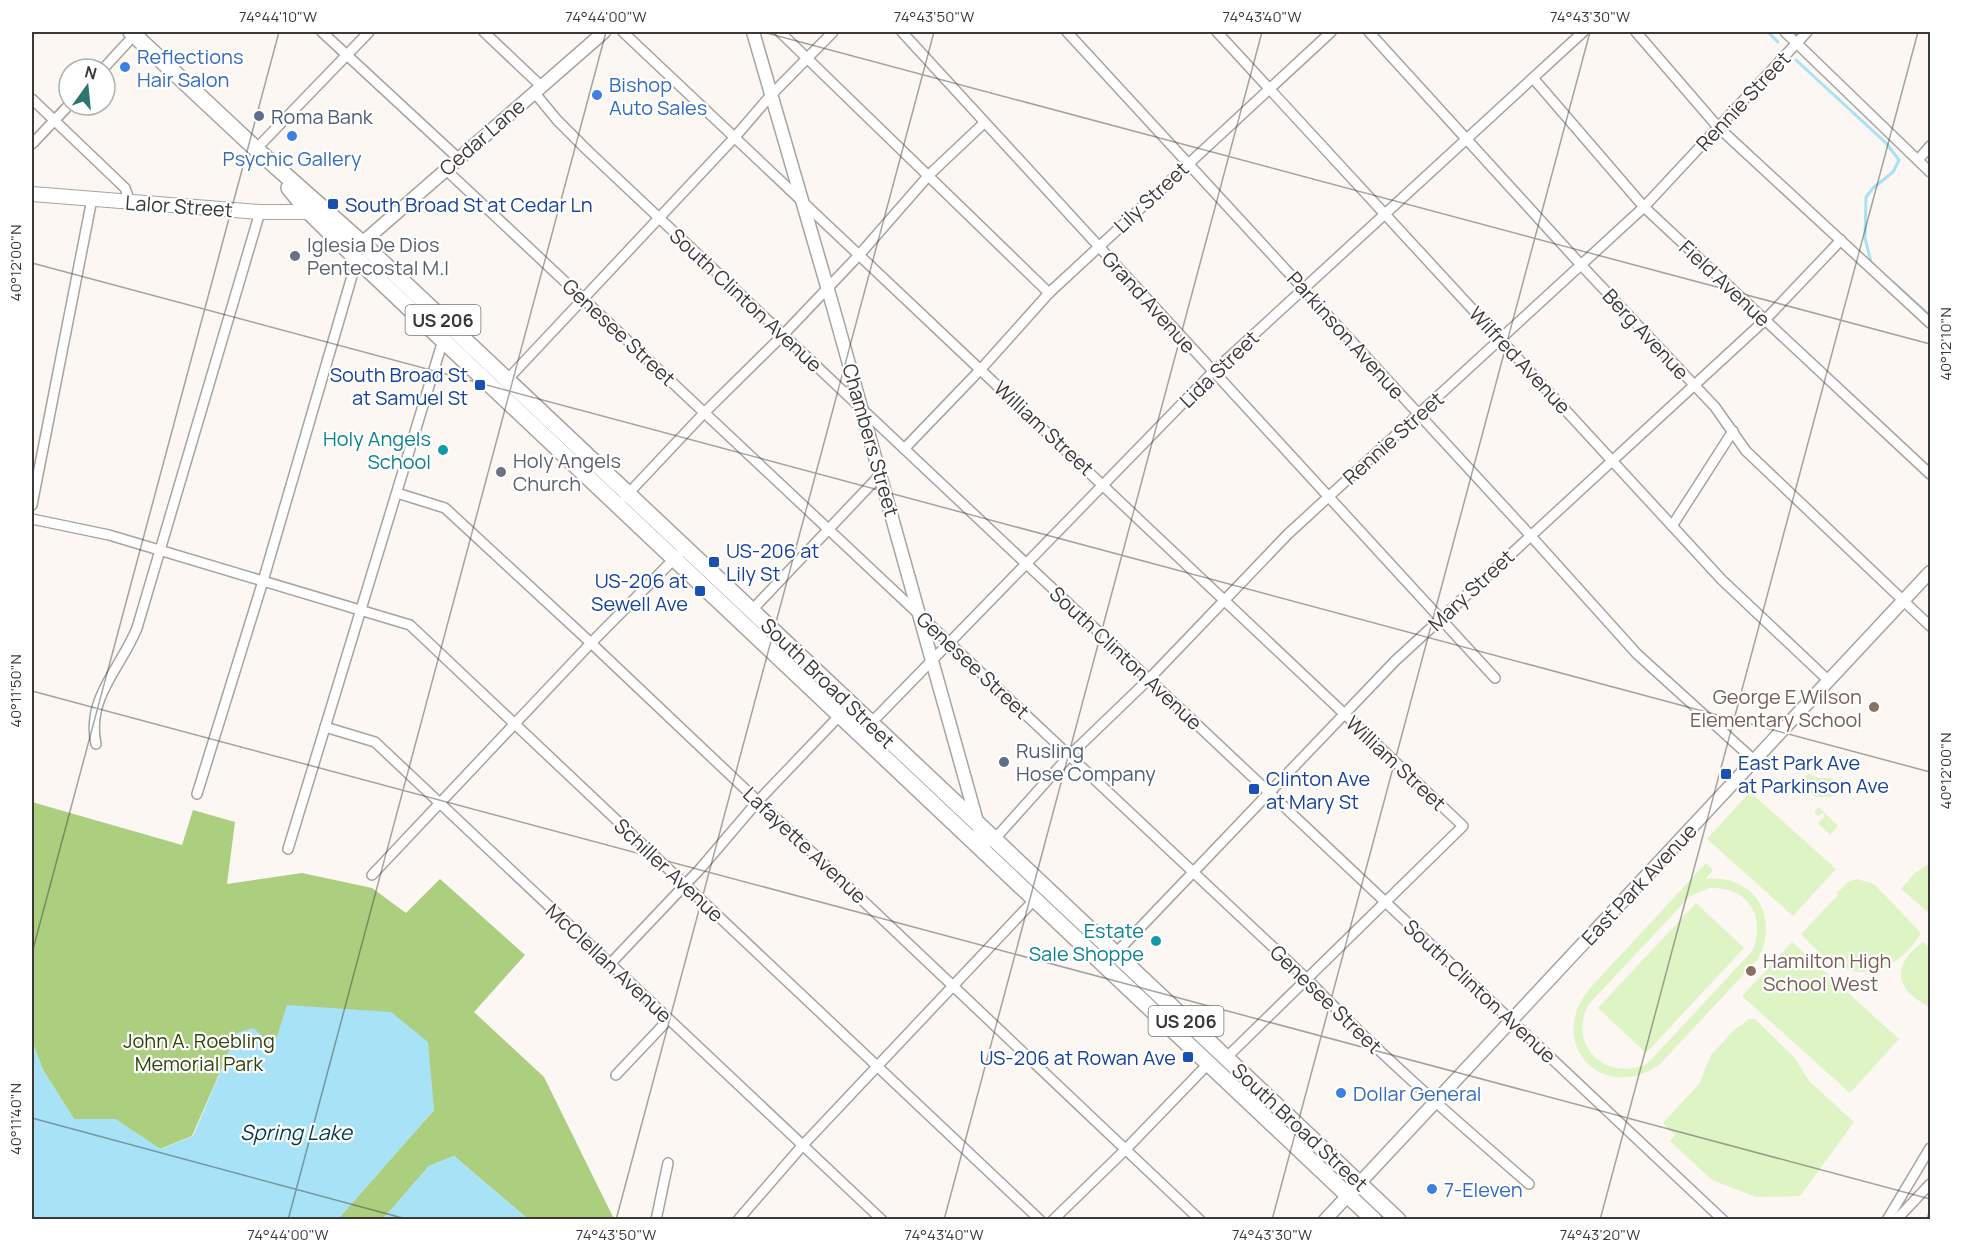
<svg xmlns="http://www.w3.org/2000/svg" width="1962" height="1251" viewBox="0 0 1962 1251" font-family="Manrope,sans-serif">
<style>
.green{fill:#def4c4;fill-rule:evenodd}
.forest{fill:#acce7f}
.water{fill:#a7e2f7}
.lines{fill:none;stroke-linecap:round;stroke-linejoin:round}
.stream{stroke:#a7e2f7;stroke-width:3}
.minor-casing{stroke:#a8a39f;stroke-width:12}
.tertiary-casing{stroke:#a8a39f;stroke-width:15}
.secondary-casing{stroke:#a8a39f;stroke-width:16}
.primary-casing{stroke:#a8a39f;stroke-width:18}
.minor{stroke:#fff;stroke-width:9}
.tertiary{stroke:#fff;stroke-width:12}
.secondary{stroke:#fff;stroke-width:14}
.primary{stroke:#fff;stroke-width:15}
.ticks{fill:none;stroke:#3b3938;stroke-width:1.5;stroke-opacity:0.45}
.shop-dot{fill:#3f7fe0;stroke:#fff;stroke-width:2}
.service-dot{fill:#5c6f8a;stroke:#fff;stroke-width:2}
.transit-dot{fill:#1a4fb4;stroke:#fff;stroke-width:2}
.worship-dot{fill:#6b7280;stroke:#fff;stroke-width:2}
.culture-dot{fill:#0f9aa8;stroke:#fff;stroke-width:2}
.education-dot{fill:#8d6e63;stroke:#fff;stroke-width:2}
.labels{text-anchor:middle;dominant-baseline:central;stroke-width:4.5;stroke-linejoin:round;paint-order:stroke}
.shield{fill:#fff;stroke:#767474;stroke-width:1.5}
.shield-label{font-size:18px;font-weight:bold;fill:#3b3938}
.shop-label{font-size:20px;fill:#366cbe;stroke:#fff;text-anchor:start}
.street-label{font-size:20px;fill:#3b3938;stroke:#fff}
.service-label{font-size:20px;fill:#4e5e75;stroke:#fff;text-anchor:start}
.transit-label{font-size:20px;fill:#164399;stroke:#fff;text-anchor:start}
.worship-label{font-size:20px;fill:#5b616d;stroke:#fff;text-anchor:start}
.culture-label{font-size:20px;fill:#0d838f;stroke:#fff;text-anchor:end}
.education-label{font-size:20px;fill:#785e54;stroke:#fff;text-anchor:end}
.park-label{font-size:20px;fill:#30440a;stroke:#fff}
.water-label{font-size:21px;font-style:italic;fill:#043947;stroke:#fff}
.neatline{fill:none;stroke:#3b3938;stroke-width:2}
.ticks-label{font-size:15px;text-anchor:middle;fill:#3b3938}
</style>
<rect width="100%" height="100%" fill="#fcf7f3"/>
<g class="green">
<path d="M1809,774L1819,778H1832V797H1816L1800,785L1802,778Z"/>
<path d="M1750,792L1836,869L1793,916L1707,839Z"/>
<path d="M1819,807L1838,826L1830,835L1818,823L1825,816L1822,813L1818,816L1814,812Z"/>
<path d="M1706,863L1713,870L1705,879C1755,874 1780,917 1758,959L1660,1064C1603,1106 1543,1042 1591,987ZM1710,888C1748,887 1766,915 1753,950L1648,1063C1607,1084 1566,1045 1589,1004L1690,896Z"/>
<path d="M1930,863V914L1901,889L1915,873Z"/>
<path d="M1857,879L1874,884L1921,933C1905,961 1873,982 1840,967C1825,960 1812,945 1801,934L1838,895L1837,893L1848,882Z"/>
<path d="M1696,903L1744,948L1646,1053L1598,1008Z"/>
<path d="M1792,942L1899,1039L1850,1093L1742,996Z"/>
<path d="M1923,942L1930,948V1007C1895,990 1890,966 1923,942Z"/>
<path d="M1748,1019H1755L1794,1057L1809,1081L1854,1122L1800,1196L1756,1197L1712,1180L1670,1141L1675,1135L1663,1123L1699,1084L1711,1055L1736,1028L1743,1024Z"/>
</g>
<path class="forest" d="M32,802L182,845L193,810L235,822L227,884L302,873L372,888L406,913L440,879L525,955L474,1012L544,1077L614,1219H528L454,1156L429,1166L383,1219H338L434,1110L237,1033L192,1136L160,1149L115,1119H74L43,1070L32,1041Z"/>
<g class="water">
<path d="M287,1005L391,1012L428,1042L434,1110L338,1219H32V1041L43,1070L74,1119H115L161,1149L193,1136L237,1033L253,1028L274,1046Z"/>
<path d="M454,1156L528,1219H383L429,1166Z"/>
</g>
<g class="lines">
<g class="stream">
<path d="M1768,32L1778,42"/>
<path d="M1796,60L1886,143L1899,160L1893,172L1873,188L1866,197L1865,238L1871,262L1877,268"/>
<path d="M1893,282L1927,313"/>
</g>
<defs>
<g id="minor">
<path d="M322,32L458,158"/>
<path d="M484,32L541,86"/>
<path d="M623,32L1463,826L1226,1058"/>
<path d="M780,32L1049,293"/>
<path d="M902,32L1495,678"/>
<path d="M1067,32L1530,535L1637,654L1755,761"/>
<path d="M1217,32L1722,580L1829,681"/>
<path d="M1369,32L1582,266L1715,407L1746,451L1930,626"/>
<path d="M1636,32L1718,127L1930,323"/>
<path d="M1785,32L1930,172"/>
<path d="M103,69L136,33"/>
<path d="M1533,78L1644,207L1930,474"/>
<path d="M534,92L557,120L587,150L1723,1220"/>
<path d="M32,99L125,188L130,202"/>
<path d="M32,144L69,105"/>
<path d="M256,149L369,32"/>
<path d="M1918,160L1930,146"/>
<path d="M445,169L1307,979C1377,1052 1453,1118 1529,1184"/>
<path d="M507,380L735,137L771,95L833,32"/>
<path d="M904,449L981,369L1049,293L1331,32"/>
<path d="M397,493L445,508L591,643L1200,1220"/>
<path d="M625,497L705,412L783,335L860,254L929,175L984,123"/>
<path d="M32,505L92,199"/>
<path d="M32,519L109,535L410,625L1040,1220"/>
<path d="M1672,526L1733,431"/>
<path d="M752,610L880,475"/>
<path d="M871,723L1213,372L1583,32"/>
<path d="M325,727L375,742L882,1220"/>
<path d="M96,744C86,698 121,668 137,628L260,212"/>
<path d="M197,794L263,581L357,259"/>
<path d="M992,842L1069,756L1149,679L1288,534L1644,207L1807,32"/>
<path d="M288,849L443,340"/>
<path d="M372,875L591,643L678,555"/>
<path d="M1115,954L1395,661L1765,320L1841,240"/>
<path d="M610,964L700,869L758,801L843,712"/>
<path d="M616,1075L668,1020"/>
<path d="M656,1220L668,1163"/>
<path d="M738,1220L802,1146L1036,898"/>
<path d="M1053,1220L1125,1150L1209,1063"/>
<path d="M1887,1220L1930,1148"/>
<path d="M1896,1220L1930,1184"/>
</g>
<g id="tertiary">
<path d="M753,32L833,307L985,850"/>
<path d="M362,243L604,32"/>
<path d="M1325,1220L1930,572"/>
</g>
<path id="secondary" d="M32,194L260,212H315"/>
<g id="primary">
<path d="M131,32L256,149L362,243L1398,1220"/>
<path d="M289,188L309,212L357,259L1374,1220"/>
</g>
</defs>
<use href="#minor" class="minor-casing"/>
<use href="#tertiary" class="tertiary-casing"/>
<use href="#secondary" class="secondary-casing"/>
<use href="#primary" class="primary-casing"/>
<use href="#minor" class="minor"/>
<use href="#tertiary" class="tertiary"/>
<use href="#secondary" class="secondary"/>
<use href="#primary" class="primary"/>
</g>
<path class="ticks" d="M763,32L1930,344M32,263L1930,772M32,691L1930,1199M32,953L279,32M32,1118L410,1220M288,1220L606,32M616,1220L934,32M944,1220L1262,32M1272,1220L1590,32M1600,1220L1918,32M1927,1220L1930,1208"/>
<g class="shop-dot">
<circle cx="125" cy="67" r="6"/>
<circle cx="597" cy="95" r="6"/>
<circle cx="292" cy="136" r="6"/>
<circle cx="1341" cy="1093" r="6"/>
<circle cx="1432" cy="1189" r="6"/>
</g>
<g class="service-dot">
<circle cx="259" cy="116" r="6"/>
<circle cx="1004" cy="762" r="6"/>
</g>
<g class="transit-dot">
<rect x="327" y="198" width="12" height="12" rx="3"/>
<rect x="474" y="379" width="12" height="12" rx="3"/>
<rect x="708" y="556" width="12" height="12" rx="3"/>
<rect x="694" y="585" width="12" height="12" rx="3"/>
<rect x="1720" y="768" width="12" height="12" rx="3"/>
<rect x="1248" y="783" width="12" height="12" rx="3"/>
<rect x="1182" y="1051" width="12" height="12" rx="3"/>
</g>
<g class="worship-dot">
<circle cx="295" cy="256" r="6"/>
<circle cx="501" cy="472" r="6"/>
</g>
<g class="culture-dot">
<circle cx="443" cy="450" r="6"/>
<circle cx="1156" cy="941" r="6"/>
</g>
<g class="education-dot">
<circle cx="1874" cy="707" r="6"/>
<circle cx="1751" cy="971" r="6"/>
</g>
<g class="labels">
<g class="shield">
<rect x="405.5" y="305" width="75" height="30" rx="4.5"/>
<rect x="1148.5" y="1006" width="75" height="30" rx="4.5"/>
</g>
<g class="shield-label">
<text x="443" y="320">US 206</text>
<text x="1186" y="1021">US 206</text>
</g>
<g class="shop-label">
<text x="137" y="56">Reflections<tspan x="137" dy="23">Hair Salon</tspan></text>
<text x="609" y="84">Bishop<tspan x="609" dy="23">Auto Sales</tspan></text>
<text x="292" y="158" text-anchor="middle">Psychic Gallery</text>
<text x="1353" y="1093">Dollar General</text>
<text x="1444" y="1189">7-Eleven</text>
</g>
<g class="street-label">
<text transform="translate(1743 101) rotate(-47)">Rennie Street</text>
<text transform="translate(482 137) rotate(-41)">Cedar Lane</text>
<text transform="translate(1151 197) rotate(-43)">Lily Street</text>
<text transform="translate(179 206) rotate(4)">Lalor Street</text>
<text transform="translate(1725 283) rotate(43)">Field Avenue</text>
<text transform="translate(746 300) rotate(43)">South Clinton Avenue</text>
<text transform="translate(1149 302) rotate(48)">Grand Avenue</text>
<text transform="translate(619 332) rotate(43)">Genesee Street</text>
<text transform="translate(1646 334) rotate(47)">Berg Avenue</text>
<text transform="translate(1346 335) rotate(48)">Parkinson Avenue</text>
<text transform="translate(1520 360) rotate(47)">Wilfred Avenue</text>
<text transform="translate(1219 369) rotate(-44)">Lida Street</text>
<text transform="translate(1044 428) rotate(43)">William Street</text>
<text transform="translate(1393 438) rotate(-42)">Rennie Street</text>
<text transform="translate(871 440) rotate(74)">Chambers Street</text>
<text transform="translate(1471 590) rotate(-43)">Mary Street</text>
<text transform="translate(1126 658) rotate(43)">South Clinton Avenue</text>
<text transform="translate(973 665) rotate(43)">Genesee Street</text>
<text transform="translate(828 683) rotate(44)">South Broad Street</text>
<text transform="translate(1396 763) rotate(43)">William Street</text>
<text transform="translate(805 845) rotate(43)">Lafayette Avenue</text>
<text transform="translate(669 870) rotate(43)">Schiller Avenue</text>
<text transform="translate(1639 884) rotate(-47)">East Park Avenue</text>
<text transform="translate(609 963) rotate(43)">McClellan Avenue</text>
<text transform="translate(1480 991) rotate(43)">South Clinton Avenue</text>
<text transform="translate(1326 999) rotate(44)">Genesee Street</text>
<text transform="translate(1300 1127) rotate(43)">South Broad Street</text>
</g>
<g class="service-label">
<text x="271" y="116">Roma Bank</text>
<text x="1016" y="750">Rusling<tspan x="1016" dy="23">Hose Company</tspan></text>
</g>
<g class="transit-label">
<text x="345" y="204">South Broad St at Cedar Ln</text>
<text x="468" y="374" text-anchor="end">South Broad St<tspan x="468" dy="23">at Samuel St</tspan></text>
<text x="726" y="550">US-206 at<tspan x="726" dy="23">Lily St</tspan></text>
<text x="688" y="580" text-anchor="end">US-206 at<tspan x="688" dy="23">Sewell Ave</tspan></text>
<text x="1738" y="762">East Park Ave<tspan x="1738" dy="23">at Parkinson Ave</tspan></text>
<text x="1266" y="778">Clinton Ave<tspan x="1266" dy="23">at Mary St</tspan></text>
<text x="1176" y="1057" text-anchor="end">US-206 at Rowan Ave</text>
</g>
<g class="worship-label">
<text x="307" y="244">Iglesia De Dios<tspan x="307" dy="23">Pentecostal M.I</tspan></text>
<text x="513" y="460">Holy Angels<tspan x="513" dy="23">Church</tspan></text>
</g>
<g class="culture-label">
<text x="431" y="438">Holy Angels<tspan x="431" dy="23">School</tspan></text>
<text x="1144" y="930">Estate<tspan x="1144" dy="23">Sale Shoppe</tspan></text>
</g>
<g class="education-label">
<text x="1862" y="696">George E Wilson<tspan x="1862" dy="23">Elementary School</tspan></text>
<text x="1763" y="960" text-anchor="start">Hamilton High<tspan x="1763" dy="23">School West</tspan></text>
</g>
<g class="park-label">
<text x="199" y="1040">John A. Roebling<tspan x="199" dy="23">Memorial Park</tspan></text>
</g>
<g class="water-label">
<text x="296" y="1132">Spring Lake</text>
</g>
</g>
<rect width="1962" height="1251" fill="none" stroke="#ffffff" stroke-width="66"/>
<g transform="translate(87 87) rotate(15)"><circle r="28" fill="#ffffff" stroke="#b1b0af" stroke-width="1.5"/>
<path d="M0-4.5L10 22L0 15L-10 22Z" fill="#2d756d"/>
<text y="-9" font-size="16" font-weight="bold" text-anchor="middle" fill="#3b3938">N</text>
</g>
<rect x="33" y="33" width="1896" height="1185" class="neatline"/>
<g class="ticks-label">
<text x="278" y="22">74°44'10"W</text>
<text x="606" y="22">74°44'00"W</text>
<text x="934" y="22">74°43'50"W</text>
<text x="1262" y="22">74°43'40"W</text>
<text x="1590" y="22">74°43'30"W</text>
<text transform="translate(16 263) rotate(-90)" y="5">40°12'00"N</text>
<text transform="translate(1946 344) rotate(-90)" y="5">40°12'10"N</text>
<text transform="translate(16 691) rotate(-90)" y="5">40°11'50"N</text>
<text transform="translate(1946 771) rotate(-90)" y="5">40°12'00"N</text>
<text transform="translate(16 1119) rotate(-90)" y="5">40°11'40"N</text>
<text x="288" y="1240">74°44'00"W</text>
<text x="616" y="1240">74°43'50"W</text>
<text x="944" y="1240">74°43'40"W</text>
<text x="1272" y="1240">74°43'30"W</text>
<text x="1600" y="1240">74°43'20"W</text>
</g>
</svg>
